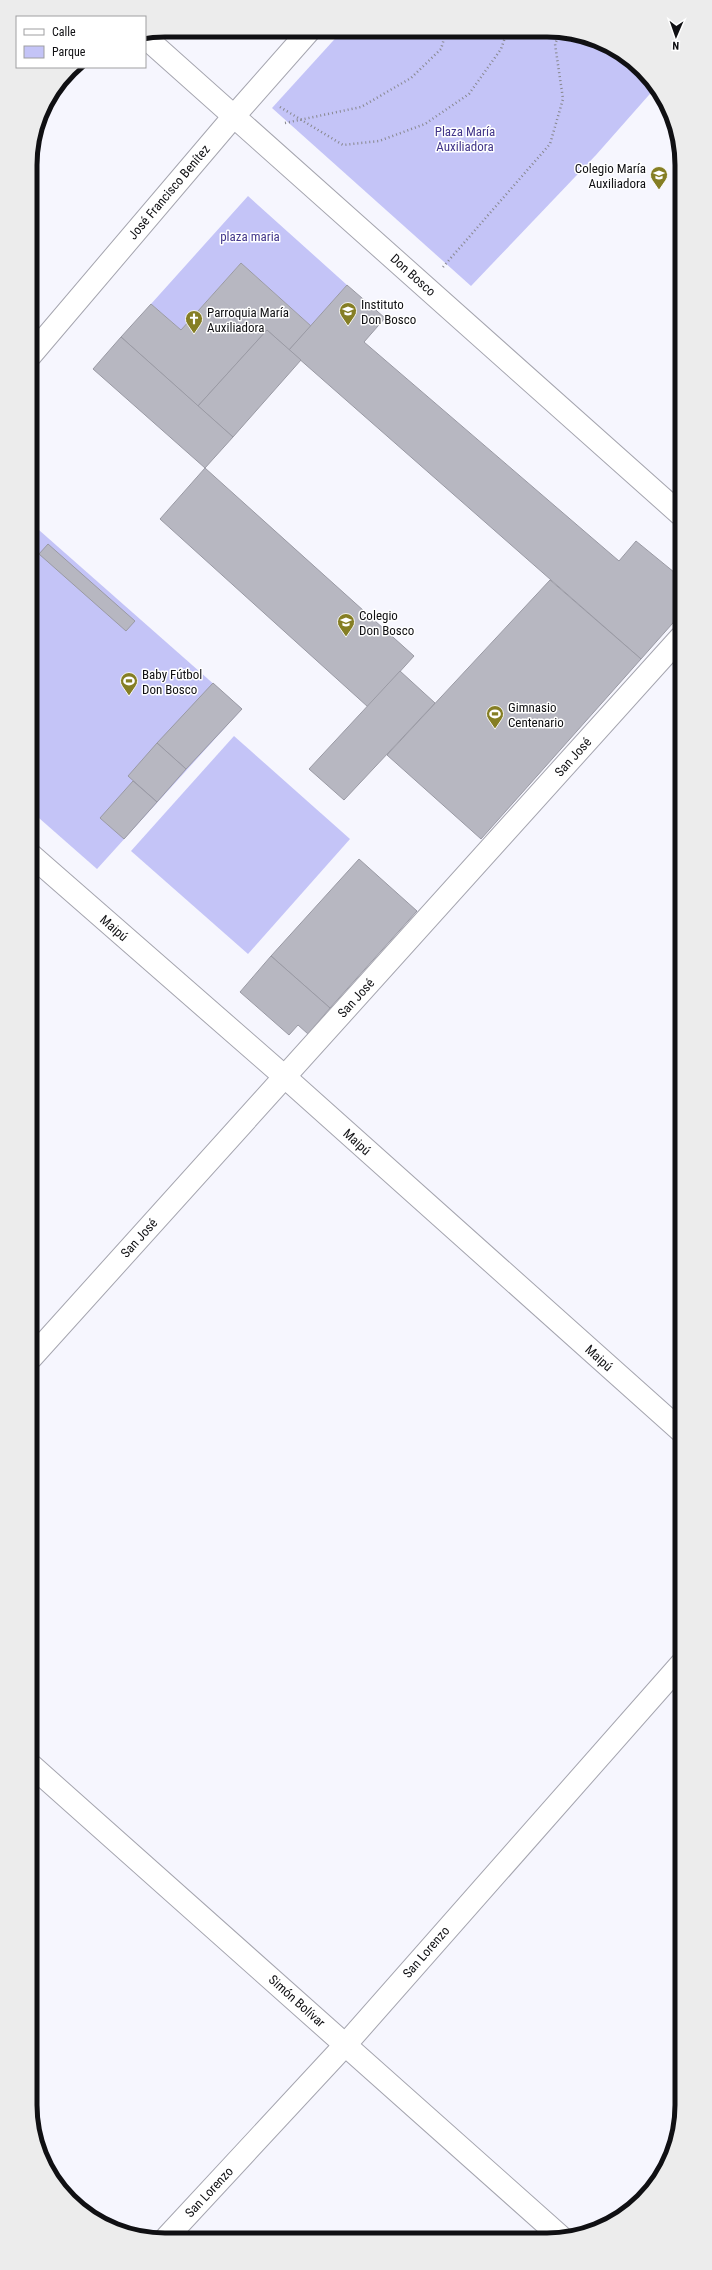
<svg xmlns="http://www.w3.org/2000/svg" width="712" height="2270" viewBox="0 0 712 2270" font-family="'Roboto Condensed',sans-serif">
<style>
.green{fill:#c4c4f7}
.building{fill:#b7b7c1;stroke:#9a9aa4}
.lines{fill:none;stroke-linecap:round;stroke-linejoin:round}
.minor-casing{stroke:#a5a5af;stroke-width:24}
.path{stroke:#87878d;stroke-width:2.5;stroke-dasharray:1 3;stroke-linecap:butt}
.minor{stroke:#fff;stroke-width:22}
.labels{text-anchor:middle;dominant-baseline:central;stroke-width:3;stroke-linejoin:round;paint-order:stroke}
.park-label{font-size:13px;fill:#42368a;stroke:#fff}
.poi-label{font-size:13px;fill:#101013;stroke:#fff;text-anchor:start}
.street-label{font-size:13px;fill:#101013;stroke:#fff}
.rim{fill:none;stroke:#101013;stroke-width:5}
</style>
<rect width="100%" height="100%" fill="#f6f6fe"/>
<g class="green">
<path d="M342,31L574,33L614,48L643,70L656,87L596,155L471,286L272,108Z"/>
<path d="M248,196L347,285L311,326L241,263L181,330L151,304Z"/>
<path d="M31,523L242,709L97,869L31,811Z"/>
<path d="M234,736L350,839L248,954L131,851Z"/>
</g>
<g class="building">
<path d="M241,263L311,326L289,350L267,330L198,406L121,337L151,304L181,330Z"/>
<path d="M347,285L385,318L364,342L619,561L636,541L680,577V615L641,659L289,350Z"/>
<path d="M267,330L301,360L233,437L198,406Z"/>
<path d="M121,337L233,437L205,468L93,369Z"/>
<path d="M205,468L414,656L368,707L160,519Z"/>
<path d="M48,544L135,621L126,631L39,554Z"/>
<path d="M550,580L641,659L481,839L387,755Z"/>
<path d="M400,671L435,703L344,800L309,769Z"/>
<path d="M213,683L242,709L186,769L157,743Z"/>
<path d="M157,743L186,769L157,802L128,776Z"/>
<path d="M133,781L157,802L124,839L100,818Z"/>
<path d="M359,859L417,911L330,1008L271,956Z"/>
<path d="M271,956L330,1008L308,1034L298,1025L289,1035L240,992Z"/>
</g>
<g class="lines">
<defs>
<g id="minor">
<path d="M145,37L680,514"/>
<path d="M31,355L234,116L309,31"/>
<path d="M31,855L285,1077L681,1431"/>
<path d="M32,1357L680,638"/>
<path d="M32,1766L561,2237"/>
<path d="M167,2237L346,2044L681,1664"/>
</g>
</defs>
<use href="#minor" class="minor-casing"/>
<g class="path">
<path d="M280,107L343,145L379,141L425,124L469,94L501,49L507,32"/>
<path d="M285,123L361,107L411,78L441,49L446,32"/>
<path d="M443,267L550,144L563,99L555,44L560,33"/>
</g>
<use href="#minor" class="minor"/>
</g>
<defs>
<symbol id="school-pin" viewBox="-11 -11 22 30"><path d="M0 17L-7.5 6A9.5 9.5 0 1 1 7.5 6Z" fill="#857e24" stroke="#fff"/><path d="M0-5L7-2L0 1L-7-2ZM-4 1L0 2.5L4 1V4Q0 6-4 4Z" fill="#fff"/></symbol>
<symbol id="church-pin" viewBox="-11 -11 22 30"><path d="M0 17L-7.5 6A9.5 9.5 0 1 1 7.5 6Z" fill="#857e24" stroke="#fff"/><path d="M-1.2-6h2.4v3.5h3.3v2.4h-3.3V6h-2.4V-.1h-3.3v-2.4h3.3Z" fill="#fff"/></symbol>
<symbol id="stadium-pin" viewBox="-11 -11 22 30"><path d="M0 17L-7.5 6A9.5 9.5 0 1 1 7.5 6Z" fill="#857e24" stroke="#fff"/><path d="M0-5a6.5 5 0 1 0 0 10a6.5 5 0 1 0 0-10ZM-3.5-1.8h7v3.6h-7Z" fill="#fff"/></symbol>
</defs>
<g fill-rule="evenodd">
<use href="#school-pin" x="649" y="165" width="20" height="27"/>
<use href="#school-pin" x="338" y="301" width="20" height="27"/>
<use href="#church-pin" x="184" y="309" width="20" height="27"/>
<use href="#school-pin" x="336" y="612" width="20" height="27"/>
<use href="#stadium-pin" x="119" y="671" width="20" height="27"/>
<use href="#stadium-pin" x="485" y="704" width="20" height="27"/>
</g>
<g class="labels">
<g class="park-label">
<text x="465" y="131">Plaza María<tspan x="465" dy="15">Auxiliadora</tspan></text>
<text x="250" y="236">plaza maria</text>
</g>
<g class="poi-label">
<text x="646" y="168" text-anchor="end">Colegio María<tspan x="646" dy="15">Auxiliadora</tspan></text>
<text x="361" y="304">Instituto<tspan x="361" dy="15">Don Bosco</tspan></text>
<text x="207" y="312">Parroquia María<tspan x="207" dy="15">Auxiliadora</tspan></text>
<text x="359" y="615">Colegio<tspan x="359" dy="15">Don Bosco</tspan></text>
<text x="142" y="674">Baby Fútbol<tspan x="142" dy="15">Don Bosco</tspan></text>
<text x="508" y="707">Gimnasio<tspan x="508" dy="15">Centenario</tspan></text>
</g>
<g class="street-label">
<text transform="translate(169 192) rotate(-50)">José Francisco Benítez</text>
<text transform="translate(413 275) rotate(42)">Don Bosco</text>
<text transform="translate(573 757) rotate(-48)">San José</text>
<text transform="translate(114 928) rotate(41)">Maipú</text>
<text transform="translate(356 998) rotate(-48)">San José</text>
<text transform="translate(357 1142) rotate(42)">Maipú</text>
<text transform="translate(139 1238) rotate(-48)">San José</text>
<text transform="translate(599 1358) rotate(42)">Maipú</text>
<text transform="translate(426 1952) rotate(-49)">San Lorenzo</text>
<text transform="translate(297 2001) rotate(42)">Simón Bolívar</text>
<text transform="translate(209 2192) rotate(-47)">San Lorenzo</text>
</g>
</g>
<path d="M0 0H712V2270H0ZM165 37H547A128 128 0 0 1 675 165V2105A128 128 0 0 1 547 2233H165A128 128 0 0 1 37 2105V165A128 128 0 0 1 165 37Z" fill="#ececec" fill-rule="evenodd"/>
<path class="rim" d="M165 37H547A128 128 0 0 1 675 165V2105A128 128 0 0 1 547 2233H165A128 128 0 0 1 37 2105V165A128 128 0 0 1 165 37Z"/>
<rect x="16" y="16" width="130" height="52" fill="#ffffff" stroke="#9f9fa1"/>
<rect x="24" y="29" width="20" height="6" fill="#ffffff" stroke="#9f9fa1"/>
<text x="52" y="36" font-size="12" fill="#101013">Calle</text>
<rect x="24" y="46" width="20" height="12" fill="#c4c4f7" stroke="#9f9fa1"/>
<text x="52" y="56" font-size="12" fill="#101013">Parque</text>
<g transform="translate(676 36) rotate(182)" stroke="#ffffff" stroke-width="3" paint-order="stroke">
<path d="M0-3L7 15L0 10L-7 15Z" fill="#101013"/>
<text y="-6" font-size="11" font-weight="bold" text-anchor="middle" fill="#101013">N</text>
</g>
</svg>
